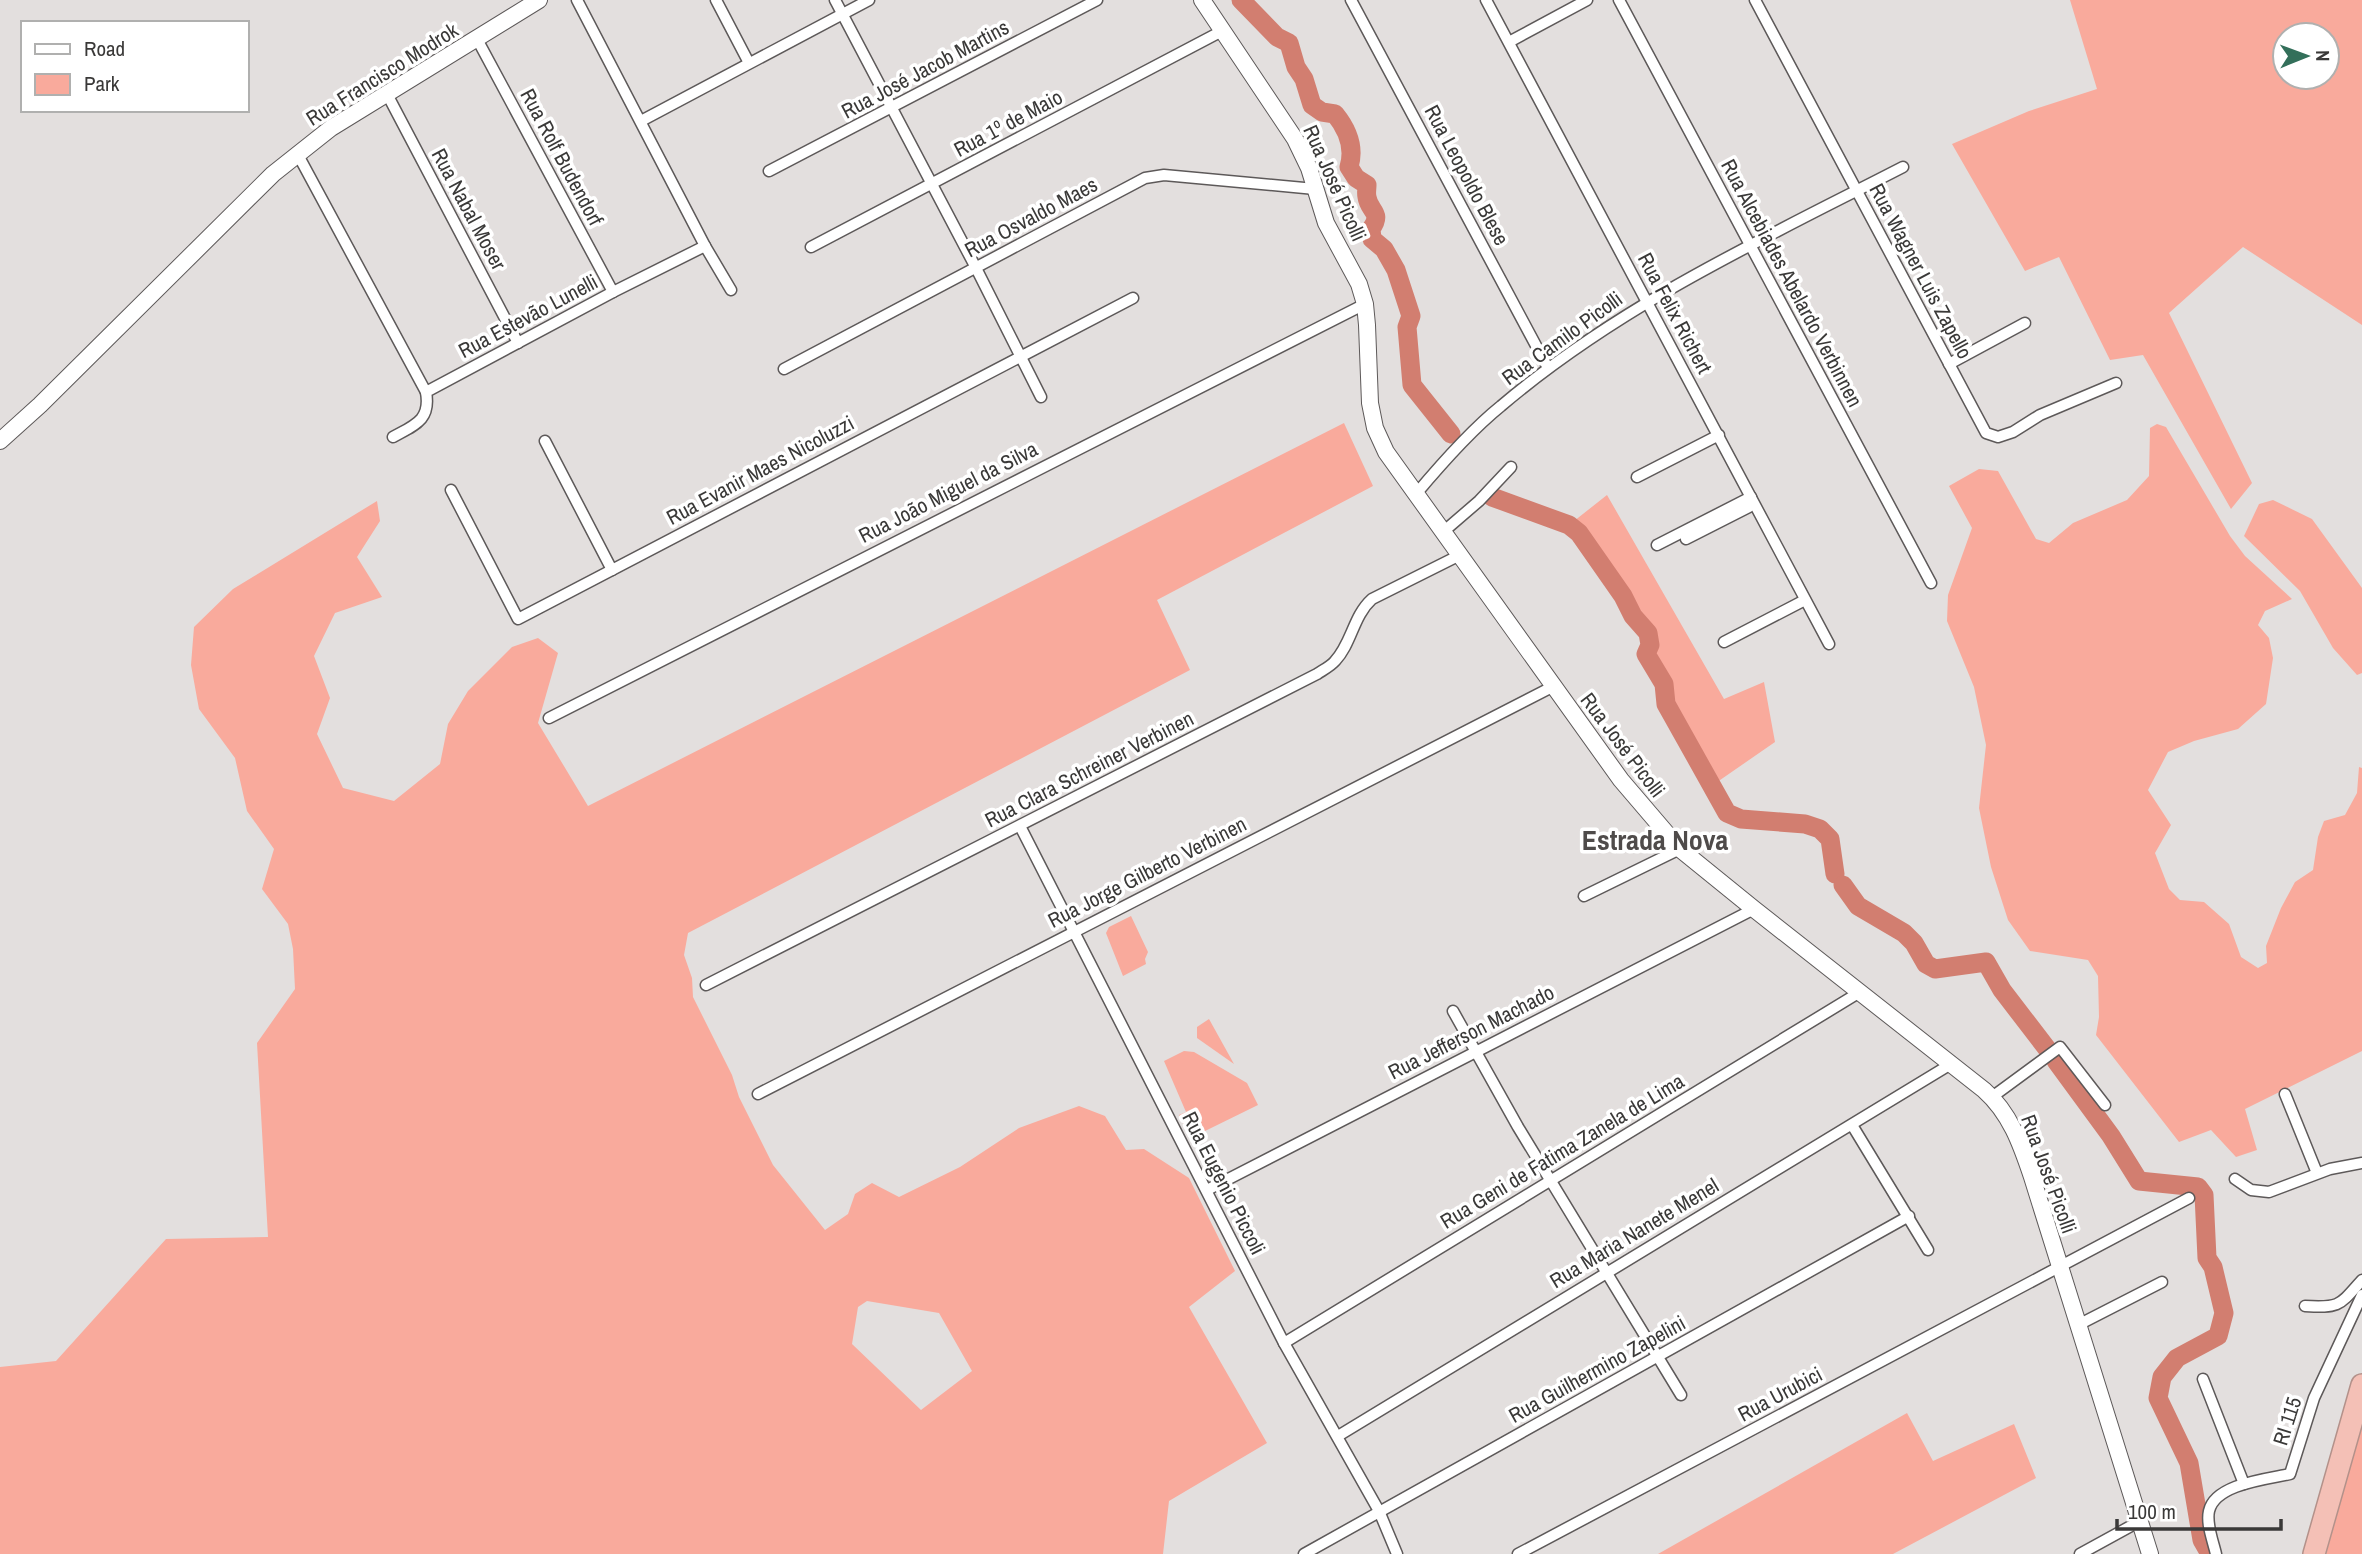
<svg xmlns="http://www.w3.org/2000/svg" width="2362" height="1554" viewBox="0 0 2362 1554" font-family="'Archivo Narrow',sans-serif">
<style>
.green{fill:#f9aa9c;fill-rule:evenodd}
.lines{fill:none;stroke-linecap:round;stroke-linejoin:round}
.river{stroke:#d27e70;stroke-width:19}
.street-casing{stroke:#5d5959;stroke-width:13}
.secondary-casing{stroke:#5d5959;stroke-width:18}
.highway-casing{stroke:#b3918a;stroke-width:24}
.street{stroke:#fff;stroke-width:10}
.secondary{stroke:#fff;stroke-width:16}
.highway{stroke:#f4c0b6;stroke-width:21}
.labels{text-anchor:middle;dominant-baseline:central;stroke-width:7;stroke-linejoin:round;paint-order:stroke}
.street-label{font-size:21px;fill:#3a3938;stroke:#fff}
.district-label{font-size:28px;font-weight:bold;fill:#4f4b4a;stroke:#fff}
</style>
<rect width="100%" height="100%" fill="#e3dfde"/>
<g class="green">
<path d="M2070,0H2362V325L2243,247L2169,313L2252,483L2231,509L2143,355L2110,360L2059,257L2025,271L1952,144L2029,111L2097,89ZM2285,35H2327V77H2285Z"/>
<path d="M1344,423L1373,486L1157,600L1190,670L688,933L684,955L692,978L693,997L732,1075L739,1097L773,1165L825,1230L848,1214L855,1194L872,1183L899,1197L960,1167L1019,1128L1079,1106L1105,1116L1126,1150L1144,1149L1189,1178L1235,1271L1189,1307L1267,1443L1169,1501L1163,1554H0V1367L56,1361L166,1239L268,1237L257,1043L295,989L293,949L288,924L262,889L274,849L247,811L235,758L199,709L191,665L194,627L233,589L377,501L380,521L357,557L382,597L335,613L314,656L330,698L317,734L343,788L394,801L440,764L448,724L468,691L512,647L538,638L558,653L538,723L588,806ZM867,1301L939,1313L972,1371L921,1410L852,1344L858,1307Z"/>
<path d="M2157,424L2166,427L2230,536L2245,556L2292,599L2265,611L2258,625L2269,638L2273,658L2266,704L2238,729L2194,741L2168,752L2148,790L2171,825L2155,853L2169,889L2180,900L2204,902L2229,924L2241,957L2258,968L2267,963L2266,946L2281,908L2295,882L2313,870L2318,837L2324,821L2345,815L2357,793L2359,767L2362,768V1051L2245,1109L2257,1150L2236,1157L2211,1130L2179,1142L2096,1035L2099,1017L2098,976L2088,960L2030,951L2008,920L1991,867L1979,808L1986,745L1974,687L1947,621L1948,595L1972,528L1949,486L1979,469L1998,471L2036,539L2049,543L2073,523L2127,500L2149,476L2150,428Z"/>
<path d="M1607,495L1724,699L1764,682L1775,742L1710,787L1666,704L1664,684L1646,654C1649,647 1651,639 1648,632C1645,626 1637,621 1633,616C1613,586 1597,549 1569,525Z"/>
<path d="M2273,500L2312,519L2362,588V673L2357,675L2333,648L2300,591L2244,536L2259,504Z"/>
<path d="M1131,916L1148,952L1145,959L1146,964L1123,976L1106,933L1109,927Z"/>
<path d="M1209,1019L1234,1064L1197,1038V1027Z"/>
<path d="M1184,1051L1194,1052L1247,1083L1258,1105L1203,1132L1204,1135L1192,1141L1179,1115L1186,1112L1164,1061Z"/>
<path d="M1907,1413L1933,1461L2014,1424L2036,1478L1893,1554H1658Z"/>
<path d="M2362,1425V1554H2326Z"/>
</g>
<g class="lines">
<g class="river">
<path d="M1241,0L1277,37L1289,43L1296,67L1304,79L1312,105L1322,112L1335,114C1348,130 1355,147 1349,167L1356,178L1367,185C1367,189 1366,193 1367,197C1369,212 1383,212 1371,229L1372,239L1384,249L1396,270L1411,316L1407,327L1412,385L1451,434"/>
<path d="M1492,497L1569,525L1579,533L1623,596L1633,616L1648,633L1650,645L1646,654L1664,684L1666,704L1727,813L1741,819L1805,824L1820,829L1830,839L1835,874"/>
<path d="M1843,885L1858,906L1904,933L1914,943L1926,964L1935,969L1986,962L2002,990L2048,1050"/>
<path d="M2056,1061L2111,1136L2139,1181L2198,1187L2204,1195L2207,1258L2213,1267L2224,1313L2218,1336L2177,1358L2162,1377L2158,1398L2189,1463L2202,1540L2210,1554"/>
</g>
<defs>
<g id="street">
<path d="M577,0L705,246L731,290"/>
<path d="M716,0L749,63"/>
<path d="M835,0L976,268L1041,397"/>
<path d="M1351,0L1548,368"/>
<path d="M1486,0L1829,644"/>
<path d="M1619,0L1931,583"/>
<path d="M1755,0L1986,433L1998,437L2013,432L2040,415L2116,383"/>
<path d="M477,39L613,292"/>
<path d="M1509,42L1587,0"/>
<path d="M387,94L518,343"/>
<path d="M641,121L869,0"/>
<path d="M297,153L426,392"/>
<path d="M769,171L1097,0"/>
<path d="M811,247L1222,31"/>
<path d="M1949,364L2025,323"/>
<path d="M784,369L1145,178L1164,175L1315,189"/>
<path d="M393,437C415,425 431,420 426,392L613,292L705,246"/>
<path d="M545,441L612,570"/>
<path d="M1637,477L1719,435"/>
<path d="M451,490L518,619L1133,298"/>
<path d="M1416,494C1442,463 1470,431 1501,406C1621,304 1765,238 1903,167"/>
<path d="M1443,532L1479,501L1511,467"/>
<path d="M1686,539L1749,507"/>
<path d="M1657,545L1751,497"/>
<path d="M1724,642L1805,600"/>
<path d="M549,718L1365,304"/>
<path d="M1020,826L1284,1343L1379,1511L1397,1554"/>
<path d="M1584,896L1680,849"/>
<path d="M706,985L1317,674C1323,670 1331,666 1335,661C1352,643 1353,616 1372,599L1460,555"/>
<path d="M1453,1011L1518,1127L1681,1395"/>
<path d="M758,1094L1554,686"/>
<path d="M2285,1094L2317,1173"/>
<path d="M1992,1097L2060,1047L2105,1105"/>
<path d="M1852,1125L1928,1250"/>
<path d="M2235,1179L2251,1190L2269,1192L2330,1169L2362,1163"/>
<path d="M1207,1190L1754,909"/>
<path d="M2305,1306C2340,1308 2339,1306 2362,1280"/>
<path d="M2078,1325L2162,1282"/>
<path d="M1284,1343L1860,992"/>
<path d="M2203,1379L2244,1484"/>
<path d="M1338,1436L1951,1064"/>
<path d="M1304,1554L1909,1216"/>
<path d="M1518,1554L2189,1198"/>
<path d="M2080,1554L2140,1521"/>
<path d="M2216,1554C2213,1541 2206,1524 2209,1511C2215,1484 2267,1479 2290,1474L2314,1398L2362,1295"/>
</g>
<g id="secondary">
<path d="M1202,0L1295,139L1309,168L1326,223L1359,284L1365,304L1367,325L1370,403L1375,428L1386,452L1621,780L1680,849L1754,909L1984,1090C2010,1113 2021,1144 2032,1177L2150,1554"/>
<path d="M0,441L40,405L273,174L331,128L539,0"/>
</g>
<path id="highway" d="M2314,1554L2362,1385"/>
</defs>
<use href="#street" class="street-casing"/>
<use href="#secondary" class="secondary-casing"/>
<use href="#highway" class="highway-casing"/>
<use href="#street" class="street"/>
<use href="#secondary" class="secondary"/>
<use href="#highway" class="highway"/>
</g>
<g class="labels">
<g class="street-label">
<text transform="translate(925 69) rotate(-28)">Rua José Jacob Martins</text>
<text transform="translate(382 74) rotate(-32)">Rua Francisco Modrok</text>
<text transform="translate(1008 123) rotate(-28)">Rua 1º de Maio</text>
<text transform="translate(562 157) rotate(62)">Rua Rolf Budendorf</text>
<text transform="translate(1467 175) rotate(62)">Rua Leopoldo Blese</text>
<text transform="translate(1335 183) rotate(66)">Rua José Picolli</text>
<text transform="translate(469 209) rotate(62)">Rua Nabal Moser</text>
<text transform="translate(1031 217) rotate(-28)">Rua Osvaldo Maes</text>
<text transform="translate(1921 271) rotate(62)">Rua Wagner Luis Zapello</text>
<text transform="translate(1792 283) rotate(62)">Rua Alcebiades Abelardo Verbinnen</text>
<text transform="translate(1675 313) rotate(62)">Rua Felix Richert</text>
<text transform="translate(528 316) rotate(-28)">Rua Estevão Lunelli</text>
<text transform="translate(1562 338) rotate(-36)">Rua Camilo Picolli</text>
<text transform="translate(760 470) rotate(-28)">Rua Evanir Maes Nicoluzzi</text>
<text transform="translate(948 492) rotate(-27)">Rua João Miguel da Silva</text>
<text transform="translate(1623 745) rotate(53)">Rua José Picolli</text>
<text transform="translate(1089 769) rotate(-27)">Rua Clara Schreiner Verbinen</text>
<text transform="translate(1147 872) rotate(-27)">Rua Jorge Gilberto Verbinen</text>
<text transform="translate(1471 1032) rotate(-27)">Rua Jefferson Machado</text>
<text transform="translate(1562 1151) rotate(-31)">Rua Geni de Fatima Zanela de Lima</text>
<text transform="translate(2049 1174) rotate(70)">Rua José Picolli</text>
<text transform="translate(1224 1183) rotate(63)">Rua Eugenio Piccoli</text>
<text transform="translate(1634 1233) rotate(-31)">Rua Maria Nanete Menel</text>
<text transform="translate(1597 1369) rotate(-29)">Rua Guilhermino Zapelini</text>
<text transform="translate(1780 1394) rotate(-28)">Rua Urubici</text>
<text transform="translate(2287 1421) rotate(-72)">RI 115</text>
</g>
<g class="district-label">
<text x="1655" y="840">Estrada Nova</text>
</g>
</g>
<rect x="21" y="21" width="228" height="91" fill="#ffffff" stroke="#b0b0af" stroke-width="2"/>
<rect x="35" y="44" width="35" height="10" fill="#ffffff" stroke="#b0b0af" stroke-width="2"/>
<text x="84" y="56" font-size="21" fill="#3a3938">Road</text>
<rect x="35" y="74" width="35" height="21" fill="#f9aa9c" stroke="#b0b0af" stroke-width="2"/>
<text x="84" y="91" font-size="21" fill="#3a3938">Park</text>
<g transform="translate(2306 56) rotate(89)"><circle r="33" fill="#ffffff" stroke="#b0b0af" stroke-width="2"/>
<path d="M0-5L12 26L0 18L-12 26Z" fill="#336f5a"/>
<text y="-10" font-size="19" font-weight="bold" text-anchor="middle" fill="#3a3938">N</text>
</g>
<path d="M2117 1519v10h164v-10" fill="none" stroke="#3a3938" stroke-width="3.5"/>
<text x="2128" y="1519" font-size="21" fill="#3a3938" stroke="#ffffff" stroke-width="5" paint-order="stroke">100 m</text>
</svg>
